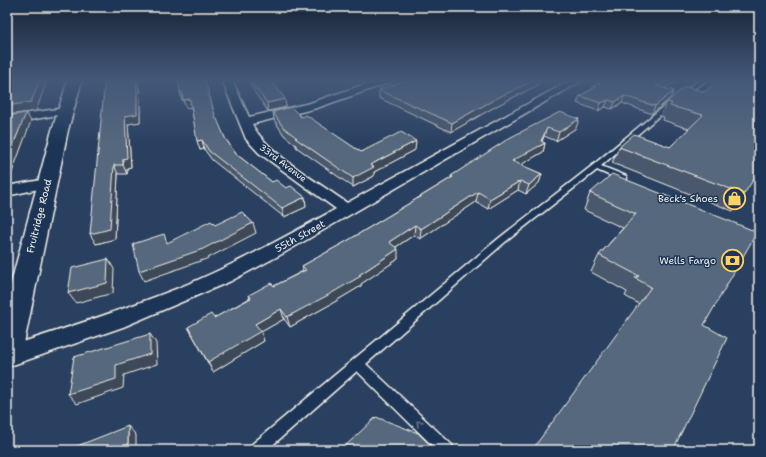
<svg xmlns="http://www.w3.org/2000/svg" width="766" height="457" viewBox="0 0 766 457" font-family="'Shantell Sans',sans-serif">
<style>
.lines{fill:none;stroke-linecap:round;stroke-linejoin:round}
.service-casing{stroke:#f4f1e8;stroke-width:3}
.minor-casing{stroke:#f4f1e8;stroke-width:3}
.secondary-casing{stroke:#f4f1e8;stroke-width:3}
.service{fill:#1d3557;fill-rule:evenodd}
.minor{fill:#1d3557;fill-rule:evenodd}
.secondary{fill:#1d3557;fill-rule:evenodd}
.wall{fill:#4a596c;stroke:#f4f1e8}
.shaded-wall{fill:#3c4858;stroke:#f4f1e8}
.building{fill:#56677d;stroke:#f4f1e8}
.oneway{stroke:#68778a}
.labels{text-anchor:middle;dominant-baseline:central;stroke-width:3;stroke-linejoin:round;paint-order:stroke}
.far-street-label{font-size:9px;fill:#f4f1e8;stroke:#1d3557}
.poi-label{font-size:10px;fill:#f4f1e8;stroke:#1d3557;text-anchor:end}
.street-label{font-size:10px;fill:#f4f1e8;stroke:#1d3557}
</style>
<rect width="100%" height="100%" fill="#2a4060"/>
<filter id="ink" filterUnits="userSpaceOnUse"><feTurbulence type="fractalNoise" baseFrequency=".025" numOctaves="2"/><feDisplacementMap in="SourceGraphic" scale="8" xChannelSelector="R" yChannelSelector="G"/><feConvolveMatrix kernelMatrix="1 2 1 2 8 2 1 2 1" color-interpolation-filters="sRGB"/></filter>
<g filter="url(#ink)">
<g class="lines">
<defs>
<g id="service">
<path d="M700,80H707L684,95H680V93Z"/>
<path d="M670,101L675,102L601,166L626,176L627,178L626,180H620L597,170L504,243L366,364L452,445L454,450H437L357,371L267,450H249L251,445L498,239L593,165Z"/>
</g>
<g id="minor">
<path d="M222,80H232L249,117L310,103L377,80H392L391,82L317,108L252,124C265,152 321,184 347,203L571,80H583L282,254L231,281L123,327L7,367V347C64,329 120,311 176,289C231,267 283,238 336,209L259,153L246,139Z"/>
<path d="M65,108L69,109L71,111L69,113L7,124V116Z"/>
<path d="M47,179L52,180L54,183L52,186L7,196V186Z"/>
</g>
<path id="secondary" d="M68,80H82L68,130L22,353L17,362L7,366V298L52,130Z"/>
</defs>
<use href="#service" class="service-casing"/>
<use href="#minor" class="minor-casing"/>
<use href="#secondary" class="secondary-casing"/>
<use href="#service" class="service"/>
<use href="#minor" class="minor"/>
<use href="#secondary" class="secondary"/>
</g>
<g class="wall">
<path d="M105,80H138L140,100V122L128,124L131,167L127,168V174H118L115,239L96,244Z"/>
<path d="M248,80H271L286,107L268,111L255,93Z"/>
<path d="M538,85L498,105L451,132L379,98V90Z"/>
<path d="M593,86L663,88L674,91L670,98L652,114L622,103L612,109L605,107L598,111L577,103L580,96L592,89Z"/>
<path d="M180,92L216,119L225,138L236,154L272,182L286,188L305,197L306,207L284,217L212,160L204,149L200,150L191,107L186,108L183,100H182Z"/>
<path d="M705,92L744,194L733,211L612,163L619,147H670L689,129L663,120L664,117L660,116L667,102Z"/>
<path d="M273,112L301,117L361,152L415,150L374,172V176L353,187L296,147V145L284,135L274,120Z"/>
<path d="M560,112L576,128L556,141L544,136L542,142L545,143L543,152L520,165L542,174L539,183L526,194L518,190L488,209L476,202L420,239L414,235L396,247L398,259L361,284V286L331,304L290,327L284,319L261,332L264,341L213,372L188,327L214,318L250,298L249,295L274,286L303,271L302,266L347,241L451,178V176Z"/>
<path d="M590,193L757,232L639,304L625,296L627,292L591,272L599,255L623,228L584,210Z"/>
</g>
<g class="shaded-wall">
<path d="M40,80H47L36,111L7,115V106Z"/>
<path d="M136,80H138L140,100V122L128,124L131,167L127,168V174L123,165L125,116Z"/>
<path d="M535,80H539L538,85L498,105L451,132L452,123L499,97Z"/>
<path d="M669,80H681L653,93L656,86Z"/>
<path d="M674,91L670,98L652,114L655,106Z"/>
<path d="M180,92H182L185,100H182Z"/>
<path d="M624,96L622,103L612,109L615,102Z"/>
<path d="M190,99L192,107L186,108L183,100Z"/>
<path d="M285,99L286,107L268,111L267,103Z"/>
<path d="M608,100L605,107L598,111L601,103Z"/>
<path d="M26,113L31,121L11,175L7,176V160Z"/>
<path d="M579,119L576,128L556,141L559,132Z"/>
<path d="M547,128L544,136L540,146L545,143L543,152L510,171L512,161L541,141Z"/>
<path d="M202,140L204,149L200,150L197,141Z"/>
<path d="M416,141L415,150L374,172V176L353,187V178L370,165Z"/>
<path d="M114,165L118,174L115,239L96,244L90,234Z"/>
<path d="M542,174L539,183L526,194L529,185Z"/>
<path d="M520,181L518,190L488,209L490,199Z"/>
<path d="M478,192L476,202L420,239L421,229Z"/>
<path d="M305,197L306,207L284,217L282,208Z"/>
<path d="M253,223L256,233L206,259L144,281L139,271Z"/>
<path d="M415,225L414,235L388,252L389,242Z"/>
<path d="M398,249V259L361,284V286L331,304L290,327L287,317L359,275Z"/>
<path d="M108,259L114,269L113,293L76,303L68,293Z"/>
<path d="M281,309L284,319L261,332L264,341L213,372L208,362L255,324Z"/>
<path d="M150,334L156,343L157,364L124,375L123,388L77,404L68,394L116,365Z"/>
<path d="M128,426L136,435V450H128Z"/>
</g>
<g class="building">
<path d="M7,80H40L31,102L7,106Z"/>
<path d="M105,80H136L137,92V114L125,116L127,158L123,159V165H114L110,229L90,234Z"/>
<path d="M178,80H204L207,87L216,119H217L225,138L236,154L272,182L276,180L286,188L291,186L305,197L282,208L209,151L202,140L197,141L190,99L183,100L182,92H180Z"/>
<path d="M251,80H271L285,99L267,103L253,85Z"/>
<path d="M407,80H535L499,97L452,123L379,90Z"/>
<path d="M605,80H669L656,86L674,91L655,106L624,96L615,102L608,100L601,103L580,96L596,87L593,86Z"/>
<path d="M717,80H759V171L744,194L619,147L634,134L670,147L703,115L670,106L672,103L667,102L685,86L705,92Z"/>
<path d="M291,107L301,117L306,115L361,152L401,132L416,141L370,165L374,167L353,178L295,138H297L283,127L273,112Z"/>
<path d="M560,112L579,119L559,132L547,128L541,141L545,143L512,161L542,174L529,185L520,181L490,199L478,192L421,229L415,225L389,242L398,249L359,275L361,276L330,294L287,317L281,309L255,324L261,331L208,362L188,327L211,314L214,318L251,298L249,295L271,283L274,286L306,270L302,266L347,241L453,177L451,176L511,137Z"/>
<path d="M26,113L7,160V116Z"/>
<path d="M612,174L757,232L704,325L727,338L673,450H532L651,287L635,278L639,276L599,255L636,214L590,193Z"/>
<path d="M242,212L253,223L203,249L139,271L133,244L164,234L167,243L211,221L215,225Z"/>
<path d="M108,259L107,283L68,293L72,268Z"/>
<path d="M150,334V354L116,365V379L68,394L74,357Z"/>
<path d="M376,417L418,433L435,450H341Z"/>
<path d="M128,426V450H67Z"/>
</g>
<defs><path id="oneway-chevron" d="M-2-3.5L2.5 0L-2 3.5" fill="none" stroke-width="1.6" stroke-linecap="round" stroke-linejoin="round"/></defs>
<use class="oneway" href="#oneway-chevron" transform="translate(419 423) rotate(-136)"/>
</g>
<linearGradient id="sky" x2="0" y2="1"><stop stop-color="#172335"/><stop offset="0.56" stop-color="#44597a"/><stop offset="1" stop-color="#44597a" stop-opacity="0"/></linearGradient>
<rect width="766" height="144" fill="url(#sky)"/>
<defs>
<symbol id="shop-ring" viewBox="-11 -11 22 22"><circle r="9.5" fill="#1d3557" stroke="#ffd166" stroke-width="1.5"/><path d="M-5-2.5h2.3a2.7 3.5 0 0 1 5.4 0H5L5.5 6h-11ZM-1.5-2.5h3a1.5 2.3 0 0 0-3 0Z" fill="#ffd166"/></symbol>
<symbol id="bank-ring" viewBox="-11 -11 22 22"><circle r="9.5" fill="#1d3557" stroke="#ffd166" stroke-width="1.5"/><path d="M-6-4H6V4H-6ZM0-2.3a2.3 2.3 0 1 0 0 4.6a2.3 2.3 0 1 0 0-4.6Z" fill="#ffd166"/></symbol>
</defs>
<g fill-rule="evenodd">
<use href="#shop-ring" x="722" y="186" width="25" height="25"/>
<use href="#bank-ring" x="720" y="248" width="25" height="25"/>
</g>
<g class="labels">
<g class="far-street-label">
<text transform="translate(283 163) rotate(37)">33rd Avenue</text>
</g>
<g class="poi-label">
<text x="718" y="198">Beck's Shoes</text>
<text x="716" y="260">Wells Fargo</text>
</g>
<g class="street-label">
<text transform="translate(39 216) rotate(-76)">Fruitridge Road</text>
<text transform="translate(300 236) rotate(-29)">55th Street</text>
</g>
</g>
<rect width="766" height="457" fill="none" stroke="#1d3557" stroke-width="24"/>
<rect x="12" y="12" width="742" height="433" fill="none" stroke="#f4f1e8" stroke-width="1.5" filter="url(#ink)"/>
</svg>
